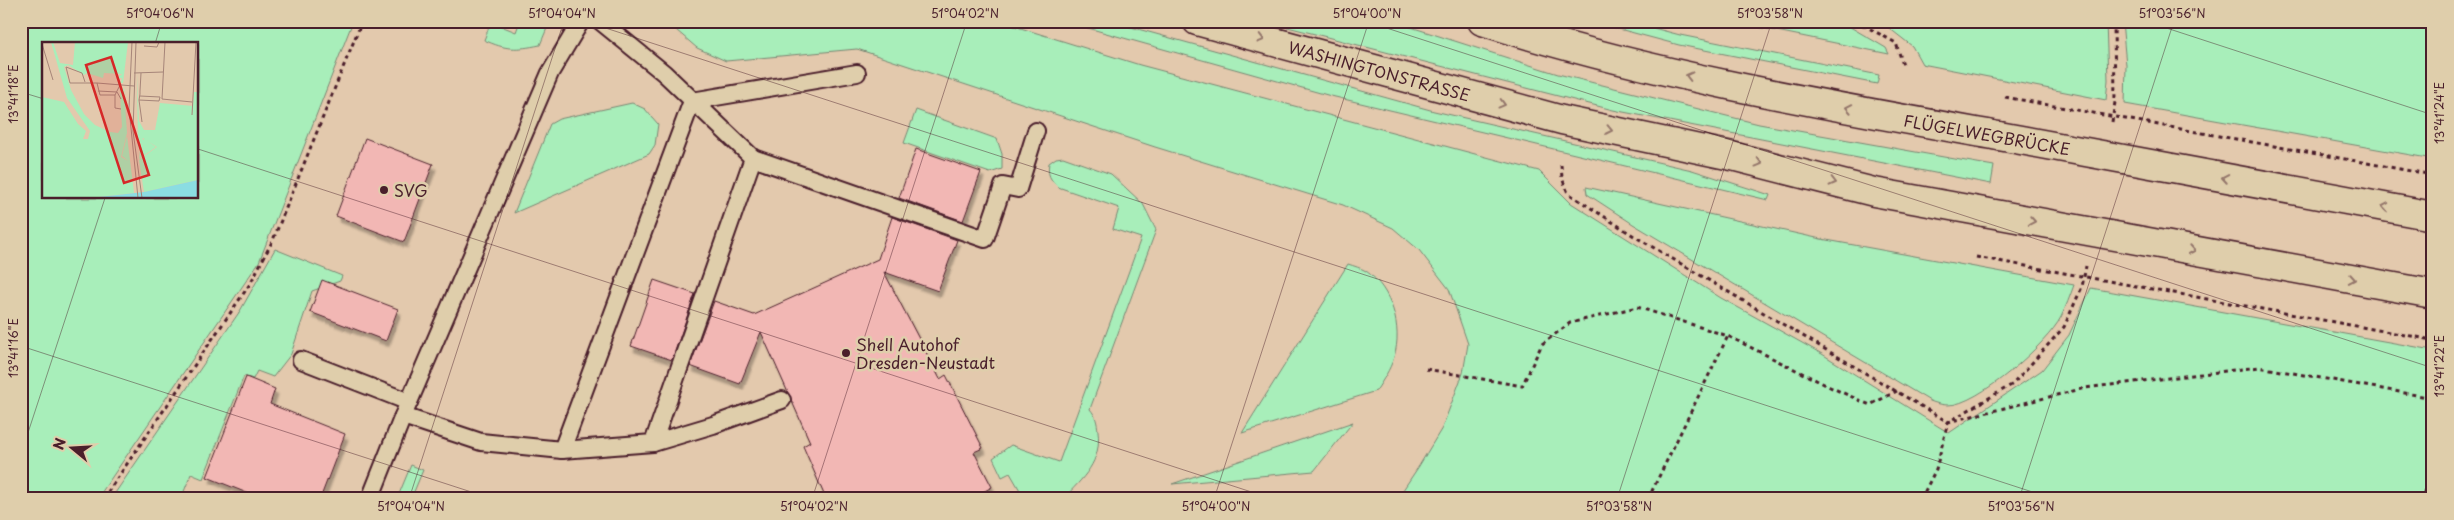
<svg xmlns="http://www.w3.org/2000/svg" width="2454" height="520" viewBox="0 0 2454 520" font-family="'Playpen Sans',sans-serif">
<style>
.green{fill:#a8eeba;stroke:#798672;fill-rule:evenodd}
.building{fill:#f2b7b4;stroke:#4a1f2b;filter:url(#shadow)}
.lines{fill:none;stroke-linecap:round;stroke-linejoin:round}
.service-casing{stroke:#4a1f2b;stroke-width:20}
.secondary-casing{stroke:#4a1f2b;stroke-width:31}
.path{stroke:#4a1f2b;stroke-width:3;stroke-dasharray:4 4;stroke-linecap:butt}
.service{stroke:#dfceab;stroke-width:16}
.secondary{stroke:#dfceab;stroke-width:28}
.secondary-bridge-casing{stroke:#4a1f2b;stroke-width:31;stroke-linecap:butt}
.path-bridge{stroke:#4a1f2b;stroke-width:3;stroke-dasharray:4 4;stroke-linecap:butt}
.secondary-bridge{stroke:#dfceab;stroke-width:28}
.oneway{stroke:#94766b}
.ticks{fill:none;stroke:#4a1f2b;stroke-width:1;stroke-opacity:0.45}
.poi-dot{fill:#4a1f2b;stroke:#dfceab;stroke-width:2}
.labels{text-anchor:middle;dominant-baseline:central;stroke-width:5;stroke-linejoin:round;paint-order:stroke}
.street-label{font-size:16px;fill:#4a1f2b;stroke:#dfceab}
.poi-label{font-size:16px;fill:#4a1f2b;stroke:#dfceab;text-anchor:start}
.inset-river{fill:none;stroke:#8bdde2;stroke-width:2.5}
.inset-road{fill:none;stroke:#a68579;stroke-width:1}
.view{fill:#d62828;fill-opacity:0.15;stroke:#d62828;stroke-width:2.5}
.inset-edge{fill:none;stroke:#4a1f2b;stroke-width:2.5}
.neatline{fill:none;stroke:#4a1f2b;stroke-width:2}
.ticks-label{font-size:12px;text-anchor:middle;fill:#4a1f2b}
</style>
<defs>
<filter id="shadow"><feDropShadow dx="3" dy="5.5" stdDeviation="1" flood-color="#0004"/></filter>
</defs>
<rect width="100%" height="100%" fill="#e3c9ad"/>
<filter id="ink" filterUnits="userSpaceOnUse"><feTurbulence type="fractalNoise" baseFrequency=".02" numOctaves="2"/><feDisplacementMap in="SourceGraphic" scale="10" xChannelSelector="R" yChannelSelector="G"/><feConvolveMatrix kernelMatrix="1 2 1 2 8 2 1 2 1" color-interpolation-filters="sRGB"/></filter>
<g filter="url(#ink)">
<g class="green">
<path d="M21,21H353L259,262L97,499H21ZM44,44H198V198H44Z"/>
<path d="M520,21H550L540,45C516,50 506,50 484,40L491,22L516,32Z"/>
<path d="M671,21H998L1140,65L1539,171L1571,203L1653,255L1721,298L1822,354L1949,433L2042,370L2069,335L2091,288L2433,350V499H1397L1419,466L1442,428L1463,373L1468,344L1449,289L1419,250L1393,228L1343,205L1155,147L857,49L726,61L697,48L676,30Z"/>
<path d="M1063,21H1109L1434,111L1692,170L1770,195L1768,200L1331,96Z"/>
<path d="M1264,21H1392L1558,74L1759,124L1994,166L1991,184L1613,110Z"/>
<path d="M1589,21H1627L1680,35L1879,75L1877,84L1679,45Z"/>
<path d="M1728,21H1840L1886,48L1889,54Z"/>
<path d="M1880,21H2106L2108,80L2106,100L1922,64L1912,46Z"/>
<path d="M2122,21H2433V159L2125,104L2126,65Z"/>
<path d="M632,103L645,109L658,124L655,145L649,154L514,213L550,124L559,119Z"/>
<path d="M916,110L997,139L1002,154V169L990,173L904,143Z"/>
<path d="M1063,157L1111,174L1143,204L1156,230L1090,409C1096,416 1097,422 1098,431C1102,462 1083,478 1063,499H1025L1010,473L1002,477L993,458L1011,445L1059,462L1141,238L1113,229L1119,208L1058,187C1050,179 1047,175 1049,163L1056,158Z"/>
<path d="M1586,187L1821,239L2074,285C2070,296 2066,307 2061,317C2048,343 1977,406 1948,405C1942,405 1935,403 1930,401L1633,224L1587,194Z"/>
<path d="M275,249L342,276L340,281L312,291L291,354L273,377L257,371L253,379L244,376L203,479L191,474L181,499H111L240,311Z"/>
<path d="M1348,264C1354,266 1361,268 1366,271C1392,289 1403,328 1394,357C1390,370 1383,380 1376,391L1242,433Z"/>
<path d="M1353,422L1314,471L1172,484Z"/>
<path d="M411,465L423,470L411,499H397Z"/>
</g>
<g class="building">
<path d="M365,138L433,164L404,242L336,216Z"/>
<path d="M916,149L981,172L963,221L899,198Z"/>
<path d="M892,217L957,240L938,291L884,272L940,379L946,375L983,448L974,452L992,487L970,499H826L803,446L810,442L761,332L740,384L690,366L714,301L754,315L878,259Z"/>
<path d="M322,280L398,309L386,341L310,312Z"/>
<path d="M654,280L695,294L672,360L631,346Z"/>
<path d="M246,377L275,389L270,404L345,434L320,499H262L207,477Z"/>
</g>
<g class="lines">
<defs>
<g id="service">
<path d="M753,158L985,239L1003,186L1018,189L1036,131"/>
<path d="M301,360L409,402"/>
<path d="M403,416L550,73L581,21"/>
<path d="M653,443L713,425L782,400"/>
<path d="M562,450L692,101L857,73"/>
<path d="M370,499L403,416L481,442L562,450L653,443L753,158L664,73L600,21"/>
</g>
<g id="secondary">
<path id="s1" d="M1197,21L1562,120L1732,156L1874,192L1984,212"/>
<path d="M1482,21C1651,75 1825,105 1999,136"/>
</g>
</defs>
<use href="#service" class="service-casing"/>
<use href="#secondary" class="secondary-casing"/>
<g class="path">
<path d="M1856,21L1896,43L1904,68"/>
<path d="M2112,122L2115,102L2114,21"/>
<path d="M1561,165L1562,178L1568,193L1634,236L1948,422L2085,388L2259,367L2433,398"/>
<path d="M1426,369L1522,386L1542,344L1570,323L1637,307L1728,336L1830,387L1870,405L1897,391"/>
<path d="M103,499L250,284L273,240L362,21"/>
<path d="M1648,499L1728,336"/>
<path d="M1921,499L1936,469L1948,422L2013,384L2064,327L2082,287L2086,266"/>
</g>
<use href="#service" class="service"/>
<use href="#secondary" class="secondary"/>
<defs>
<g id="secondary-bridge">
<path d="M1999,136L2433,216"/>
<path d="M1984,212L2433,294"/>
</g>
</defs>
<use href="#secondary-bridge" class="secondary-bridge-casing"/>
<g class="path-bridge">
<path d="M2005,97L2433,175"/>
<path d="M1976,257L2433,340"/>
</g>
<use href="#secondary-bridge" class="secondary-bridge"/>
</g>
<defs><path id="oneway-chevron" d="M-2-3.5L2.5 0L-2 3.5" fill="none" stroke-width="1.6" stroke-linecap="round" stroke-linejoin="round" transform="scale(1.25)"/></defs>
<g class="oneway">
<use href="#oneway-chevron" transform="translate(1261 39) rotate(15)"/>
<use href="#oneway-chevron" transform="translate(1689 76) rotate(-166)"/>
<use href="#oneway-chevron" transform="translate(1502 104) rotate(15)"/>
<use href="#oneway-chevron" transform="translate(1849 108) rotate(-169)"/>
<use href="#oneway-chevron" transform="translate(1609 130) rotate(12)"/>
<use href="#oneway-chevron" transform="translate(1759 163) rotate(15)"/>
<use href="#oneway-chevron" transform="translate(2225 178) rotate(-170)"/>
<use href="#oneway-chevron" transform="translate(1833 182) rotate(14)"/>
<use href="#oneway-chevron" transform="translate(2385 207) rotate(-170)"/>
<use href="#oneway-chevron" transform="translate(2032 221) rotate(10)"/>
<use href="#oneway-chevron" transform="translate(2192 250) rotate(10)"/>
<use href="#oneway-chevron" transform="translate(2352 279) rotate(10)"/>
</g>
</g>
<path class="ticks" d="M584,21L2054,499M1365,21L2433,368M2145,21L2433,115M155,44L162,21M21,92L44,99M198,149L1273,499M21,346L493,499M21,454L105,198M409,499L564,21M812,499L967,21M1214,499L1369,21M1617,499L1772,21M2019,499L2174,21M2422,499L2433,464"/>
<g class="poi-dot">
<circle cx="384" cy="190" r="5"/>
<circle cx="846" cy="353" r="5"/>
</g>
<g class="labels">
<g class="street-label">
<text stroke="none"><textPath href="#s1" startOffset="189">WASHINGTONSTRASSE</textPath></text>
<text transform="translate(1987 134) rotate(10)">FLÜGELWEGBRÜCKE</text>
</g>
<g class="poi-label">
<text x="394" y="190">SVG</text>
<text x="856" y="344">Shell Autohof<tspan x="856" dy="18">Dresden-Neustadt</tspan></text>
</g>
</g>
<g transform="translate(42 42)">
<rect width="156" height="156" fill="#e3c9ad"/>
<path d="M9,0H11L18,21L31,23L33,0H86L81,41L75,40H79L80,36H75L80,32L62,31L61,36L45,31L42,33L26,23L22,25L29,48L42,72L53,83L68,90L76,91L80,85L78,51L82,46L85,91L79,115L86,119L80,114L85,94L92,151L48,156H0V55L22,60L36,82L44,89L41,97H46L48,89L25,56ZM95,32L97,79L102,88H113L118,61L151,64L152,50H156V138L102,150L97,118L115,105L101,96L96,106ZM103,97L114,105L97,117L99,98Z" fill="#a8eeba"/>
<path d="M156,138V156H48L102,150Z" fill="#8bdde2"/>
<path class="inset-river" d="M141,156L157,152"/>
<path class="inset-road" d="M90,0L87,66L96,156M94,0L91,89L100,156M123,0L120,57L150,60M0,2L11,38M102,4L115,5L117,0M92,31L121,30M43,40L40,31L24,25L28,41H55L58,53H73L78,43M55,41L92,44M56,49L75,50L79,57M73,53V66L79,67M98,54L118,55L117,59L97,58L98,52V49L99,31M97,58L100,80M150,73L154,0"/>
<path class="view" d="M69,15L107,133L82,141L44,23Z"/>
<rect width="156" height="156" class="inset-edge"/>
</g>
<rect width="2454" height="520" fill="none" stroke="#dfceab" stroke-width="55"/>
<g transform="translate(72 448) rotate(288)" stroke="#dfceab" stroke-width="4" paint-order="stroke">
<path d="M0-4L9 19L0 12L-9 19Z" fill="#4a1f2b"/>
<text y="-8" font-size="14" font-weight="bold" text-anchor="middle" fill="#4a1f2b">N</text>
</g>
<rect x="28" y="28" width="2398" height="464" class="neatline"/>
<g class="ticks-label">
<text x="160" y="18">51°04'06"N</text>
<text x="562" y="18">51°04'04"N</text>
<text x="965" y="18">51°04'02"N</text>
<text x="1367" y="18">51°04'00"N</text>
<text x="1770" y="18">51°03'58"N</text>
<text x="2172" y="18">51°03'56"N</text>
<text transform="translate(14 94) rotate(-90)" y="4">13°41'18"E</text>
<text transform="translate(2440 113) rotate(-90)" y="4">13°41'24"E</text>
<text transform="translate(14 348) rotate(-90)" y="4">13°41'16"E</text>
<text transform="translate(2440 366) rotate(-90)" y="4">13°41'22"E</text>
<text x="411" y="511">51°04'04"N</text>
<text x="814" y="511">51°04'02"N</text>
<text x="1216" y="511">51°04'00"N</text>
<text x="1619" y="511">51°03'58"N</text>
<text x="2021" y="511">51°03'56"N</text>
</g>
</svg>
